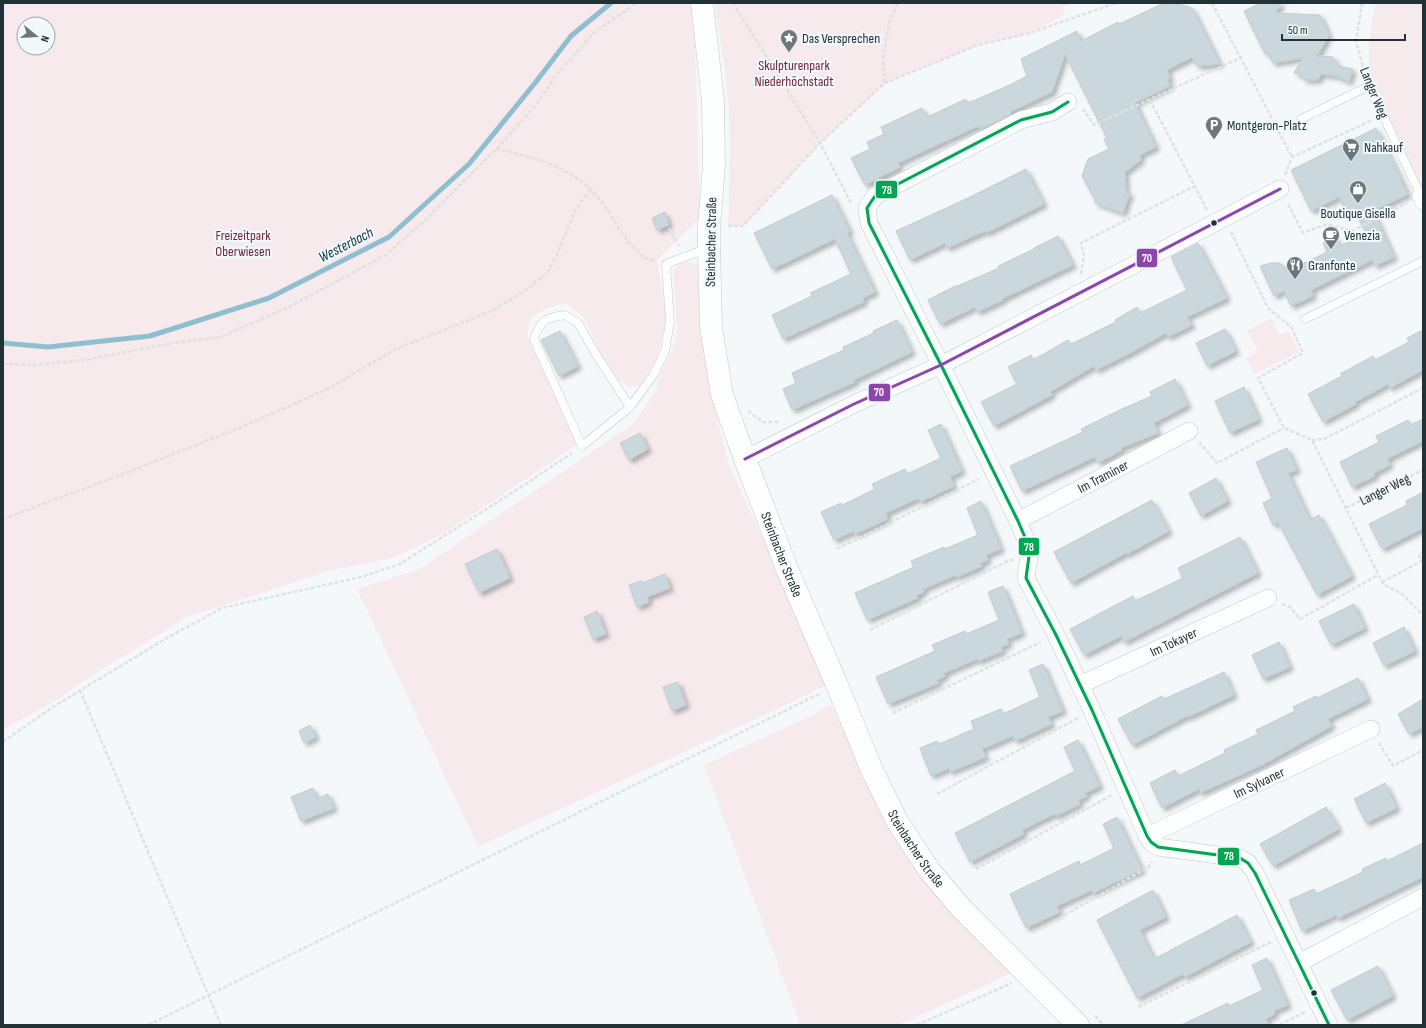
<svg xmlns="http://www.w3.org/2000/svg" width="1426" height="1028" viewBox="0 0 1426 1028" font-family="'Sofia Sans Condensed',sans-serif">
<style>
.green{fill:#f6eaed;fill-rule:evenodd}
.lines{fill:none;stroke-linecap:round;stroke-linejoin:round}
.stream{stroke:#8fbfcf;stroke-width:5}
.building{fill:#cad8dd;stroke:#c2cccf;filter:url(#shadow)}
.service-casing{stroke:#c2cbce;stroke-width:9}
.minor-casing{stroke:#c2cbce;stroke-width:18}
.secondary-casing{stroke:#c2cbce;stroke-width:23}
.path{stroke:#e0e1e1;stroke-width:2.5;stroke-dasharray:4 2;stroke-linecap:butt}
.service{stroke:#fdfefe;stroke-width:8}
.minor{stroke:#fdfefe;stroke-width:17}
.secondary{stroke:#fdfefe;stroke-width:22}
.bus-1-casing{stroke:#f2f9fc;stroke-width:6}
.bus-2-casing{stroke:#f2f9fc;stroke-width:6}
.bus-1{stroke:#00a651;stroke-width:3}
.bus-2{stroke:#8e44ad;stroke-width:3}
.bus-dot{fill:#213136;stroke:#f2f9fc;stroke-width:1.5}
.labels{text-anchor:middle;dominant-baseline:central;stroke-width:4;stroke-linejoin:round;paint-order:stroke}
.poi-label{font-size:14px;fill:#213136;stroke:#f2f9fc;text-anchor:start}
.park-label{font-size:14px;fill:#70273e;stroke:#f2f9fc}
.street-label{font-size:14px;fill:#213136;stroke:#f2f9fc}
.water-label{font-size:15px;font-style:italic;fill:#14353f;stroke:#f2f9fc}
.line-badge{stroke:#f2f9fc;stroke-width:1.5}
.badge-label{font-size:11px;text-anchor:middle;font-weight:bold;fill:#fff}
</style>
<defs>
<filter id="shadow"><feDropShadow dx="3.5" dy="3.5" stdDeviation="2" flood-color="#0004"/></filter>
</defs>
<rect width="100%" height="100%" fill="#f4f8fa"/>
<g class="green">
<path d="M3,3H694L700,218L657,260L667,321L656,359L640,385L629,387L619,381L599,351L584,318L567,304C555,305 533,312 529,324C528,328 528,332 527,336L571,431L577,445L443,534L393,558L332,570L187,617L83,681L60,698L3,730ZM24,24H48V48H24Z"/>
<path d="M714,3H1075L1062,7L1065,15L1030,33L978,45L885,83L820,143L743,226H728C729,184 731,142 728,100C725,67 720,35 714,3Z"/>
<path d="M1375,3H1423V195L1369,86V43Z"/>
<path d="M683,261L700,265L710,387L728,462L829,684L771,712L478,847L357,589L420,569L634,423L657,389L659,376L673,349L677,331L673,270Z"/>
<path d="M1272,318L1279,335L1289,331L1299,352L1255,374L1246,358L1258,351L1247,331Z"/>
<path d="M830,704L913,866L1014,972L899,1025H800L704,765L815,714Z"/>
</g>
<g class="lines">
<path class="stream" d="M3,343L48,347L150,336L269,298L389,237L469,164L535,83L571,36L611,3"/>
</g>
<g class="building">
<path d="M1164,3H1175L1192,8L1220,64L1197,66L1192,57L1167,70L1170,78L1168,79L1170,86L1135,103L1156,147L1140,155L1141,160L1125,172L1126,192L1130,193L1123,213L1095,203V200L1082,176L1088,159L1109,149L1104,139L1107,138L1065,54L1052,92L1010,112L1011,114L991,124L980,129L978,126L898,163L900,167L865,185L851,158L870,149L867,142L884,134L881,127L922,108L927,117L966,99L968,103L1012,84L1027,76L1021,59L1077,31L1081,41L1118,22L1119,24Z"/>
<path d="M1261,3H1282L1275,13L1320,15L1329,35L1317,56H1315L1333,57L1338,66L1353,69L1349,82L1336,76L1321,74L1318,80H1304L1302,75L1294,73L1303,58L1273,63L1267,51L1265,54L1244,11Z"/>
<path d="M1376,128L1408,194L1373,211L1394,257L1375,266L1372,260L1311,290L1313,296L1291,306L1284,291L1274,296L1260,266L1271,263H1279L1290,270L1327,252L1323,243L1336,237L1340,246L1366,233L1355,211L1345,208L1339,197L1311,211L1291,170Z"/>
<path d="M1026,169L1044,204L986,233L985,231L947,248L945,243L910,260L896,231L968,198Z"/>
<path d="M832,195L850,231L847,233L875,292L863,298L864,302L783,339L772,315L812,296L810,293L851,274L835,239L772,269L754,233Z"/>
<path d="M665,212L669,225L657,230L652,218Z"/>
<path d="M1058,236L1073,265L1002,299L1003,300L977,312L975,307L940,324L928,300L955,286V287L999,268L998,266L1034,249V248Z"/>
<path d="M1198,243L1227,298L1187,317L1192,325L1168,337L1166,333L1134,351L1096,370L1094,366L1050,392L1052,395L994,426L981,402L1017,384L1008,367L1031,355L1033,360L1068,340L1071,344L1116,322L1115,320L1137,307L1140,313L1187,290L1171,257Z"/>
<path d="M897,320L912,352L854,380L855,382L792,410L783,389L796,383L792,373L844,350L843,347L874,333L873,331Z"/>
<path d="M1225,329L1236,351L1207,366L1196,343Z"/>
<path d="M1423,330V370L1390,388L1388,384L1372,393L1355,402L1356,404L1323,422L1308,394L1342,376L1340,374L1373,356L1375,360L1409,342L1407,338Z"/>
<path d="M560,331L578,366L559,376L541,340Z"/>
<path d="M1175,379L1188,405L1154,423L1158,433L1121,448L1122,450L1098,463L1095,457L1022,491L1010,466L1083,432L1081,429L1124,408L1152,396L1150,392Z"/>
<path d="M1244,387L1259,419L1230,433L1215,401Z"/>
<path d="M1423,419V441L1387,459L1390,465L1374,473L1375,476L1352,487L1340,462L1379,442L1376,436L1408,420L1411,425Z"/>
<path d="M941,424L962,471L950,477L954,486L920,502L919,498L886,513L888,519L855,534L854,531L834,540L821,512L841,503L842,505L875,489L872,484L905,469L907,474L941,458L928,430Z"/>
<path d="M640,433L648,449L629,460L620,443Z"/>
<path d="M1287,448L1297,470L1288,473L1310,520L1319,515L1352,576L1317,595L1278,522L1273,525L1263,503L1272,498L1256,462Z"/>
<path d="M1216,478L1228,501L1201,516L1189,493Z"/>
<path d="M1423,492V528L1382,549L1369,524L1407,505L1406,501Z"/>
<path d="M1152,500L1169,531L1127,554L1126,553L1071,583L1054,552Z"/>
<path d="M981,501L1001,549L986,555L988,560L980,563L982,566L957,577L956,575L923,589L924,592L917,595L918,598L867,620L855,593L914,567L911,561L944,547L945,549L978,535L967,508Z"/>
<path d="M1240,537L1258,573L1124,642L1121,636L1084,655L1070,629L1133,596L1135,601L1183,578L1178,568Z"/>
<path d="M497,549L510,578L479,593L465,564Z"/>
<path d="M665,574L670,588L647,597L649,602L637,607L629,585L641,581L642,583Z"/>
<path d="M1003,586L1022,633L1007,639L1009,644L1001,647L1003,651L978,661L977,659L944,673L945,676L937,680L939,683L888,704L876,677L935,651L932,645L965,631L966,634L999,620L988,592Z"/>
<path d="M1354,604L1365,628L1331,645L1319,621Z"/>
<path d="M597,611L606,634L593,639L584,617Z"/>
<path d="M1404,627L1415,651L1384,666L1373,643Z"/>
<path d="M1279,642L1290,667L1263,679L1252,655Z"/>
<path d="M1043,664L1063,711L1048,717L1052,724L1015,741L1013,736L982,749L986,757L950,772L949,768L931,776L920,748L937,741L939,744L974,729L971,721L1001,709L1003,714L1040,697L1029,670Z"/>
<path d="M1224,672L1234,695L1188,717L1187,716L1132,745L1118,719L1162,696L1164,699Z"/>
<path d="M1358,678L1368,699L1328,719L1332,726L1262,765L1200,793L1199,789L1162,808L1150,783L1175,770L1178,776L1225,753L1224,750L1258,734L1256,730L1295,711L1293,707L1316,696L1317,698Z"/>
<path d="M678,682L686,705L672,711L663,687Z"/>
<path d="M1423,699V727L1409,734L1398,714Z"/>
<path d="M310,725L316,737L304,743L299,731Z"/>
<path d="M1078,740L1100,786L1085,793L1087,796L1078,800L1080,804L1056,816L1054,814L1022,830L1024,834L970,862L955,833L1075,771L1064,747Z"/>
<path d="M1385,783L1397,808L1366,823L1354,799Z"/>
<path d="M313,788L317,799L328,794L334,808L301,821L291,797Z"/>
<path d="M1326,807L1339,829L1273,866L1260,844Z"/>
<path d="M1117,817L1142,870L1093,893L1092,890L1057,906L1060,912L1026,928L1010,894L1079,861L1080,865L1114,848L1103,824Z"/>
<path d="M1423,843V877L1338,918L1336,915L1302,931L1289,900L1314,889L1316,894L1363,872L1362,869L1386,858L1387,861Z"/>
<path d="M1153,890L1166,917L1140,930L1154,959L1237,915L1251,942L1185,977L1183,974L1137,998L1097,920Z"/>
<path d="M1267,958L1288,1005L1274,1011L1275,1014L1266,1019L1269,1025H1181L1228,1003L1229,1006L1263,990L1252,965Z"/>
<path d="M1378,966L1393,996L1347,1020L1331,990Z"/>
</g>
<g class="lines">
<defs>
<g id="service">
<path d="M1301,119L1369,86L1421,196"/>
<path d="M1305,319L1423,261"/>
<path d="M630,407L595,353L578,323L565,315C545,318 541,319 534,339L582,446L630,407L654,374L665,351L670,322L666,264L708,248"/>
</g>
<g id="minor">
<path d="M1068,102L1052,112L1021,120L875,196L867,208L869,223L941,365L1018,521L1030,549L1026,578L1056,635L1092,710L1147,836L1151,842L1158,847L1240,858L1248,863L1255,873L1329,1025"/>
<path d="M1421,196L1423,201"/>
<path d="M745,459L854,404L941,365L1280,189"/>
<path id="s2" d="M1018,521L1189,431"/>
<path id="s3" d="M1080,685L1268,598"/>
<path id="s4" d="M1147,836L1371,729"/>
<path d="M1299,963L1423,897"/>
</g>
<g id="secondary">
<path id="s5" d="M702,3L713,101L714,165L709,226V248L711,327L722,395L745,459L787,569L837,685L871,768L897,821L929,870L962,909L1078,1025"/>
</g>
</defs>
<use href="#service" class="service-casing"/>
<use href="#minor" class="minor-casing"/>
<use href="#secondary" class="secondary-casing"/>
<g class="path">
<path d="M733,3L820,143L851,203"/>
<path d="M1212,3L1292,157"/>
<path d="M1362,3L1356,41L1365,74"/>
<path d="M885,83L883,58L889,23L898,3"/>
<path d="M1150,100L1207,210"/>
<path d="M1082,111L1084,110L1094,125L1242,57"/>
<path d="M496,149C531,156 568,166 593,192C610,209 618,232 635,249C638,251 641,255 644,257C647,259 652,260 656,261"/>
<path d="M1285,175L1292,157L1373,120"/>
<path d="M1288,204L1303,233L1327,224L1352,231L1407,203"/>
<path d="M728,226H743L820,143L885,83L978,45L1030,33L1116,3"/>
<path d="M669,228L679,246"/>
<path d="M1231,232L1268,308L1291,327L1303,353L1258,378L1284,428L1312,440L1382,582L1385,585L1402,594L1423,615"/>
<path d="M1081,274L1084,255L1081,243L1195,186"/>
<path d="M3,364L38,365L90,359L161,345L220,337L287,308L384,256L424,221L496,149L536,105L555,77L593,34L636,3"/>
<path d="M748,411L763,422H780"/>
<path d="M1312,440L1324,439L1423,388"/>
<path d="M1199,442L1217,463L1284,428"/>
<path id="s1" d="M1346,508L1423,470"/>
<path d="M3,519L131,471L239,428L326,390L396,349L494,310L527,289L548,272L556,257L574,213L590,189"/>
<path d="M837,549L979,479"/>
<path d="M1382,582L1422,561L1419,555L1423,552"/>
<path d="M1282,604L1290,607L1300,619L1378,575"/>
<path d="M870,630L1010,560H1013"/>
<path d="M80,690L221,1025"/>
<path d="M893,713L1041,642"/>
<path d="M3,742L53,707L167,638L222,608L361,577L400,564L518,489L572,453"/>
<path d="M1379,743L1393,766L1423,750"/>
<path d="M937,794L1078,718"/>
<path d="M976,869L1112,795"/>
<path d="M1033,933L1149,867L1152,862"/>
<path d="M1138,1007L1271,942"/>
<path d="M1095,1016L1104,1025"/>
<path d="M148,1025L821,693"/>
<path d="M917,1025L1012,983"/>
<path d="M1280,1025L1305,1012"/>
</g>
<use href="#service" class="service"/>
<use href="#minor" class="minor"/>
<use href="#secondary" class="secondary"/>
<defs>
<path id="bus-1" d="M1068,102L1052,112L1021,120L875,196L867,208L869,223L941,365L1018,521L1030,549L1026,578L1056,635L1092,710L1147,836L1151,842L1158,847L1240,858L1248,863L1255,873L1329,1025"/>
<path id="bus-2" d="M745,459L854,404L941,365L1280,189"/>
</defs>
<use href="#bus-1" class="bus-1-casing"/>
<use href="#bus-2" class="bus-2-casing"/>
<use href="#bus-1" class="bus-1"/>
<use href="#bus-2" class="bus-2"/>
</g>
<defs>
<symbol id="sight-pin" viewBox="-11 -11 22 30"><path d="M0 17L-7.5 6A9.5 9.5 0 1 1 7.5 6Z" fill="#6b777b" stroke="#f2f9fc"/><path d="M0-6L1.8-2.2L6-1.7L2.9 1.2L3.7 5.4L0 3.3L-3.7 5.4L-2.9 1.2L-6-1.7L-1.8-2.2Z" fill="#fff"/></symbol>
<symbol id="parking-pin" viewBox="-11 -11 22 30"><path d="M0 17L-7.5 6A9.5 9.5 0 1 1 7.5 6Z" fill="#6b777b" stroke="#f2f9fc"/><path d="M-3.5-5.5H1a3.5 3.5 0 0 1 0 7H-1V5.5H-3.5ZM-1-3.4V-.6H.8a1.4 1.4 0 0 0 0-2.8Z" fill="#fff"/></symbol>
<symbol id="supermarket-pin" viewBox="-11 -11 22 30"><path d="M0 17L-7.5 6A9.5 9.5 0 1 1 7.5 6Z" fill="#6b777b" stroke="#f2f9fc"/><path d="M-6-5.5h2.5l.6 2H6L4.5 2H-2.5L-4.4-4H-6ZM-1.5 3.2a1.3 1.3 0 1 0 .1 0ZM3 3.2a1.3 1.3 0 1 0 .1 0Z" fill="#fff"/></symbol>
<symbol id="shop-pin" viewBox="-11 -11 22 30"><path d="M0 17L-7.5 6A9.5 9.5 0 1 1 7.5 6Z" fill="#6b777b" stroke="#f2f9fc"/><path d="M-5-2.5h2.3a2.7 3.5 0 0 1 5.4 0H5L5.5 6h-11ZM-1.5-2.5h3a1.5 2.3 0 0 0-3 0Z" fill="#fff"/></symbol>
<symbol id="cafe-pin" viewBox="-11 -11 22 30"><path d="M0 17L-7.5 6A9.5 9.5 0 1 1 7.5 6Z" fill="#6b777b" stroke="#f2f9fc"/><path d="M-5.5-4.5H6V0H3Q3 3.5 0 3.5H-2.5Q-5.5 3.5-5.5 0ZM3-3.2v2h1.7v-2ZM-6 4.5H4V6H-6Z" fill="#fff"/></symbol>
<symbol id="restaurant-pin" viewBox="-11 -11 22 30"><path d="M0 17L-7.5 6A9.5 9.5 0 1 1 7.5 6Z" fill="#6b777b" stroke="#f2f9fc"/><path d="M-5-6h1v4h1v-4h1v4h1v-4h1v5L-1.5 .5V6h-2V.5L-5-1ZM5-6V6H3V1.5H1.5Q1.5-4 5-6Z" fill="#fff"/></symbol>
</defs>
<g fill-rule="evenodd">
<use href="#sight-pin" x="779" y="28" width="20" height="27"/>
<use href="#parking-pin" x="1204" y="115" width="20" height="27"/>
<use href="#supermarket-pin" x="1341" y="137" width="20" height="27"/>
<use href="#shop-pin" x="1348" y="179" width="20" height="27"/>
<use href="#cafe-pin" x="1321" y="225" width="20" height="27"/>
<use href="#restaurant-pin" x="1285" y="255" width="20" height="27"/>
</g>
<g class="bus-dot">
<circle cx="1214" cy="223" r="3.5"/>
<circle cx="1314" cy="993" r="3.5"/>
</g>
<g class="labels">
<g class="poi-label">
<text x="802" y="38">Das Versprechen</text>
<text x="1227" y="125">Montgeron-Platz</text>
<text x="1364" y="147">Nahkauf</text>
<text x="1358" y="213" text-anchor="middle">Boutique Gisella</text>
<text x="1344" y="235">Venezia</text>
<text x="1308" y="265">Granfonte</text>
</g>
<g class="park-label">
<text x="794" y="65">Skulpturenpark<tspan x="794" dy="16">Niederhöchstadt</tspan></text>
<text x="243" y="235">Freizeitpark<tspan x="243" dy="16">Oberwiesen</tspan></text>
</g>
<g class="street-label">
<text transform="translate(1374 93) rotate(68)">Langer Weg</text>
<text transform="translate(711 242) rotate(-89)">Steinbacher Straße</text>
<text stroke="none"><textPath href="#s2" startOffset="96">Im Traminer</textPath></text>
<text stroke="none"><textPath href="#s1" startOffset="43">Langer Weg</textPath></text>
<text stroke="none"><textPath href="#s5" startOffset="564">Steinbacher Straße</textPath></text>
<text stroke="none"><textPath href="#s3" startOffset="103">Im Tokayer</textPath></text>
<text stroke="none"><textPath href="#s4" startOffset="124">Im Sylvaner</textPath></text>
<text stroke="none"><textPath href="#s5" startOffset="888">Steinbacher Straße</textPath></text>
</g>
<g class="water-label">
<text transform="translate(346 245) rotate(-27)">Westerbach</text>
</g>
</g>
<g class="line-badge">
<rect x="875" y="180" width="23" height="19" rx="4" fill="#00a651"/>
<rect x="1136" y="248" width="22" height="20" rx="4" fill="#8e44ad"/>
<rect x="868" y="383" width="23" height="19" rx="4" fill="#8e44ad"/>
<rect x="1018" y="537" width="22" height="19" rx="4" fill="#00a651"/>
<rect x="1217" y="847" width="23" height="19" rx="4" fill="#00a651"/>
</g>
<g class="badge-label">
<text x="887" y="194">78</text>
<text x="1147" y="262">70</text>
<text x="879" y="396">70</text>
<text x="1029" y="551">78</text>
<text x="1229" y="860">78</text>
</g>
<rect width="1426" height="1028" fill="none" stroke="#213136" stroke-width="8"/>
<g transform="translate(36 36) rotate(108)"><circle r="19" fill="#f2f9fc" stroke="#9ea9ad"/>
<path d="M0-3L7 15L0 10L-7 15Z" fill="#6b777b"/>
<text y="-6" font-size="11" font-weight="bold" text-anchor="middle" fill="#213136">N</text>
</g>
<path d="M1282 34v6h123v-6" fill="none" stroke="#213136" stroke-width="2"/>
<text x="1288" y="34" font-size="12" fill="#213136" stroke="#f2f9fc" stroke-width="3" paint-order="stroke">50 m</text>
</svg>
